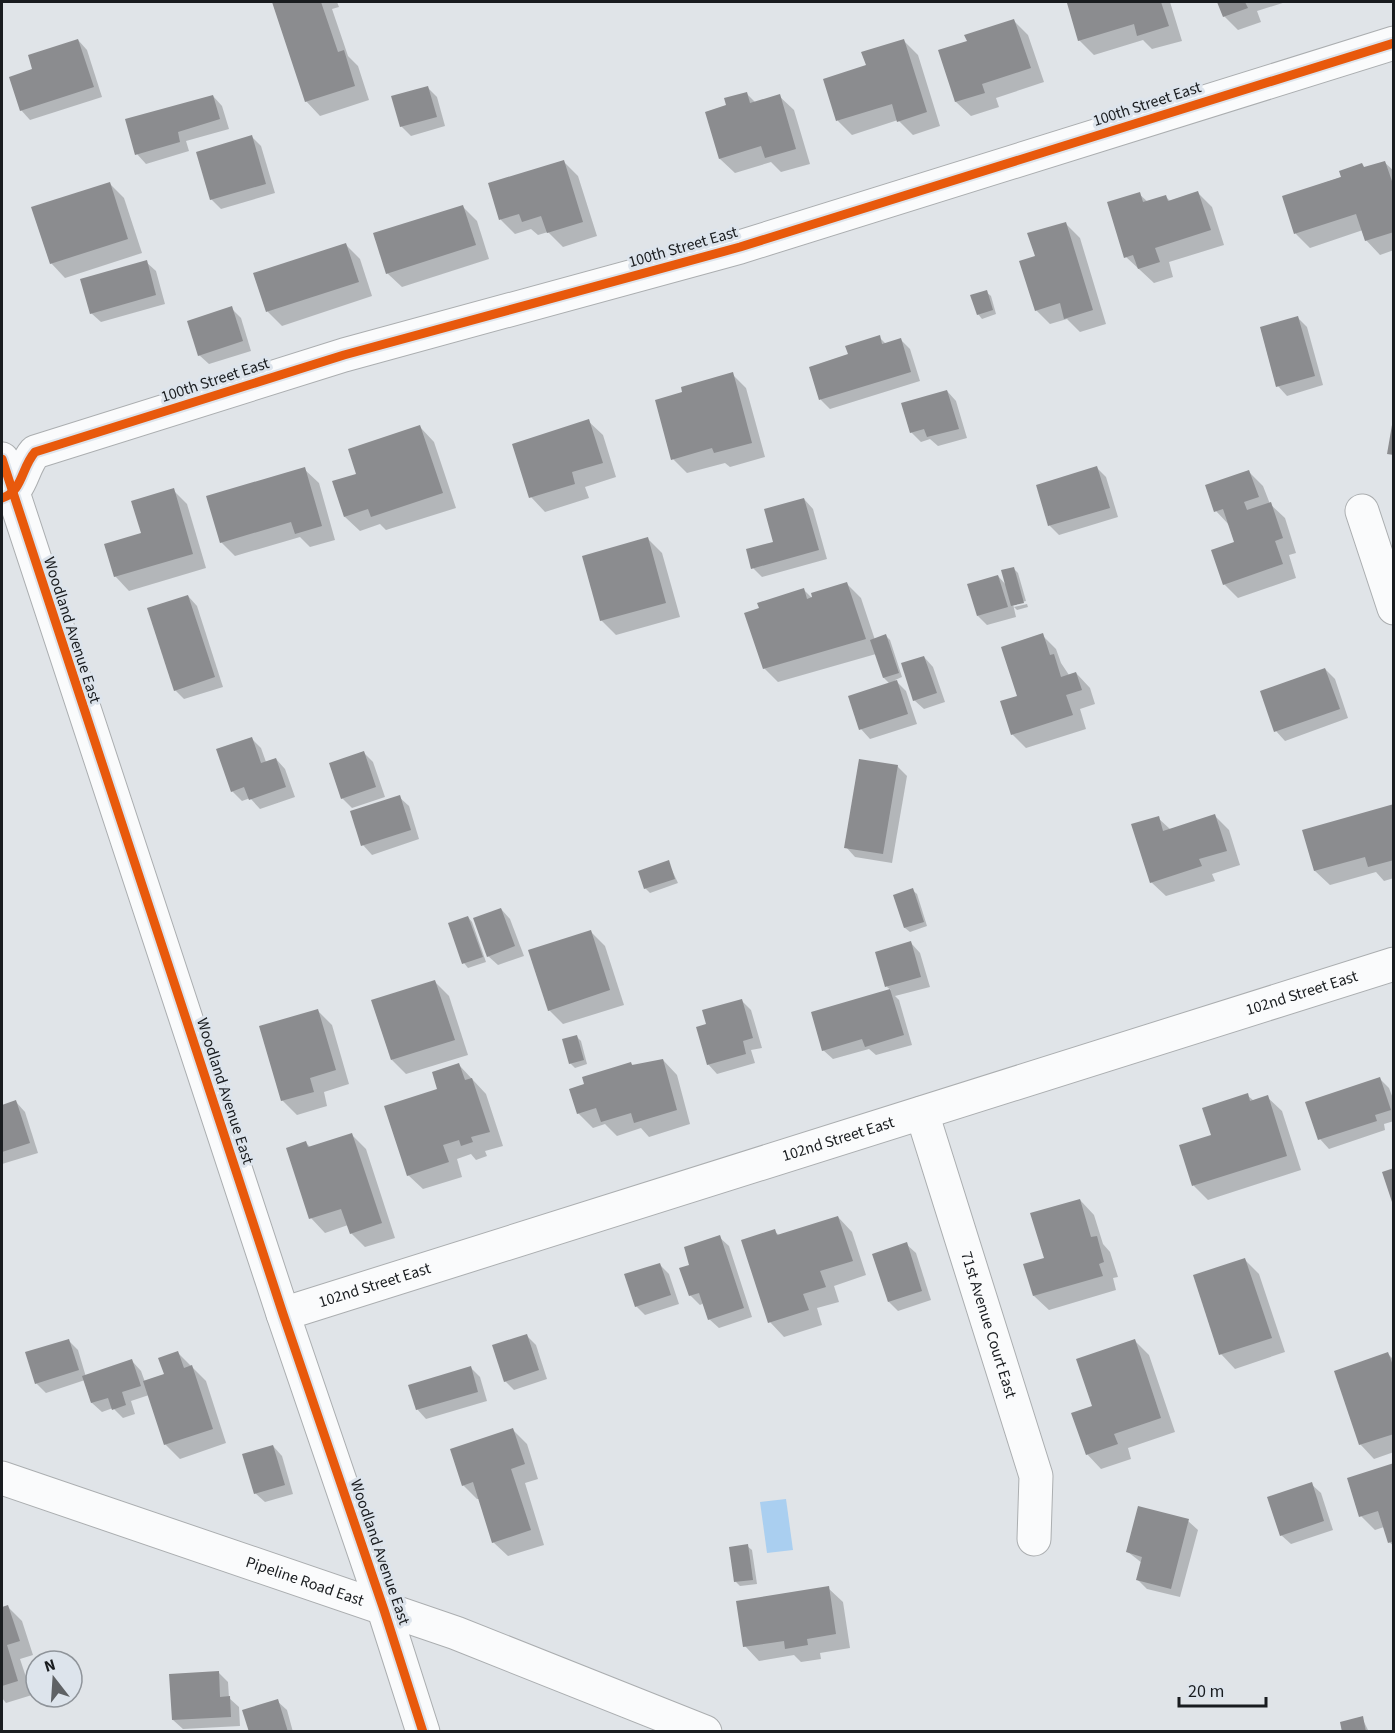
<svg xmlns="http://www.w3.org/2000/svg" width="1395" height="1733" viewBox="0 0 1395 1733" font-family="'Source Sans 3',sans-serif">
<style>
.water{fill:#aacff0}
.shadow{fill:#0003}
.building{fill:#8b8c8f}
.lines{fill:none;stroke-linecap:round;stroke-linejoin:round}
.minor-casing{stroke:#abaeb0;stroke-width:35}
.minor{stroke:#fafbfc;stroke-width:33}
.cycleway-casing{stroke:#dde4ec;stroke-width:13}
.cycleway{stroke:#e8590c;stroke-width:9}
.labels{text-anchor:middle;dominant-baseline:central;stroke-width:6;stroke-linejoin:round;paint-order:stroke}
.street-label{font-size:16px;fill:#191c1f;stroke:#dde4ec}
</style>
<rect width="100%" height="100%" fill="#e0e4e8"/>
<path class="water" d="M786,1499L793,1550L767,1553L760,1502Z"/>
<g class="shadow">
<path d="M274,2H337L339,7L332,9L348,56L358,66L369,100L320,116L306,101Z"/>
<path d="M1078,2H1170L1182,41L1152,49L1143,40L1094,55L1079,40L1069,4Z"/>
<path d="M1219,2H1286L1257,11L1261,22L1238,30L1224,16Z"/>
<path d="M1014,21L1028,35L1044,82L996,98L999,107L971,116L956,102L940,51L969,42Z"/>
<path d="M78,40L87,50L102,97L30,120L21,110L34,70Z"/>
<path d="M903,40L918,55L940,126L913,135L898,120L852,135L838,121L825,80L867,66Z"/>
<path d="M428,88L437,97L445,126L411,136L401,126Z"/>
<path d="M746,93L756,103L779,96L794,110L810,164L781,172L771,162L735,173L720,159L728,106Z"/>
<path d="M213,96L222,106L229,129L186,141L189,151L146,164L137,154Z"/>
<path d="M252,137L261,146L275,193L221,209L211,199Z"/>
<path d="M563,161L578,176L597,236L563,247L548,232L538,235L531,229L515,234L501,220L489,184Z"/>
<path d="M1384,162L1394,171V250L1380,255L1366,240L1363,230L1310,248L1296,234L1284,197Z"/>
<path d="M110,184L124,198L142,253L65,278L51,263Z"/>
<path d="M1198,193L1212,207L1224,245L1169,262L1173,277L1154,283L1126,257L1139,194L1148,202L1166,197L1170,201Z"/>
<path d="M462,206L477,221L489,259L402,287L387,273Z"/>
<path d="M1065,223L1080,238L1106,324L1080,332L1067,319L1050,324L1036,310V257Z"/>
<path d="M345,244L360,259L372,296L282,326L268,312L255,274Z"/>
<path d="M146,262L156,271L165,304L101,322L91,313Z"/>
<path d="M986,292L991,296L996,314L982,319L978,314Z"/>
<path d="M231,308L241,318L251,351L209,364L199,355Z"/>
<path d="M1298,318L1307,327L1323,385L1287,396L1278,386Z"/>
<path d="M879,337L886,344L901,340L910,349L920,381L830,409L821,400L811,367L850,355Z"/>
<path d="M732,374L746,388L765,457L730,467L725,463L687,473L673,459Z"/>
<path d="M947,391L956,401L967,438L938,446L930,439L921,442L911,432Z"/>
<path d="M588,421L603,435L616,477L585,487L589,498L545,512L531,497Z"/>
<path d="M420,427L434,442L456,508L386,530L380,524L360,531L345,517L358,475Z"/>
<path d="M1097,468L1106,477L1118,517L1059,535L1050,526L1038,486Z"/>
<path d="M304,469L319,483L335,540L310,547L300,537L235,556L221,542Z"/>
<path d="M1249,472L1263,486L1270,504L1285,518L1296,553L1289,555L1296,578L1238,598L1224,584L1236,542L1231,527L1216,511Z"/>
<path d="M173,490L187,504L206,568L129,591L115,576Z"/>
<path d="M804,499L813,509L827,559L762,577L753,568L775,543Z"/>
<path d="M648,539L662,553L680,617L616,635L601,620Z"/>
<path d="M1014,569L1018,573L1026,601L1013,604L1016,617L987,625L978,616L998,576L1007,586Z"/>
<path d="M846,583L861,598L875,640L886,636L890,640L902,677L895,680L906,691L917,724L870,739L861,729L890,684L884,678L876,654L778,682L764,668L803,589L815,601Z"/>
<path d="M188,596L197,606L223,687L184,699L175,690Z"/>
<path d="M1027,604L1028,607L1017,610L1014,607Z"/>
<path d="M1042,635L1056,649L1061,663L1069,675L1076,673L1090,688L1095,704L1080,709L1086,729L1026,748L1012,734L1019,697Z"/>
<path d="M924,657L933,667L945,702L924,709L914,700Z"/>
<path d="M1325,669L1335,679L1348,718L1285,741L1276,731Z"/>
<path d="M251,738L261,748L266,762L276,759L285,769L295,797L260,809L250,798L242,801L232,791Z"/>
<path d="M364,753L373,762L385,797L352,808L342,798Z"/>
<path d="M897,766L907,776L892,863L855,857L846,847Z"/>
<path d="M399,797L409,806L419,839L372,855L363,845Z"/>
<path d="M1394,805V878L1384,881L1376,872L1330,885L1315,871L1304,831Z"/>
<path d="M1215,816L1229,830L1240,865L1212,874L1215,881L1166,896L1151,882L1158,818L1171,830Z"/>
<path d="M668,862L678,883L650,893L645,888Z"/>
<path d="M912,890L917,894L927,926L910,932L905,928Z"/>
<path d="M501,909L510,919L524,956L498,965L488,956Z"/>
<path d="M468,917L472,922L486,962L468,968L464,963Z"/>
<path d="M591,932L605,946L624,1005L563,1024L549,1010Z"/>
<path d="M911,943L920,953L930,987L895,996L899,1000L912,1045L876,1055L869,1049L833,1059L823,1050L812,1013L891,990L887,987Z"/>
<path d="M435,982L449,996L468,1055L406,1074L392,1060Z"/>
<path d="M742,1001L751,1010L762,1048L751,1050L755,1063L717,1074L708,1064V1025Z"/>
<path d="M318,1011L332,1025L349,1084L324,1092L327,1106L297,1115L282,1100Z"/>
<path d="M577,1037L581,1041L587,1064L575,1068L570,1063Z"/>
<path d="M663,1060L677,1075L690,1124L649,1137L641,1128L617,1136L605,1124L593,1128L578,1113L630,1063L634,1066Z"/>
<path d="M459,1065L486,1094L503,1146L485,1151L487,1156L476,1160L471,1154L457,1159L462,1177L423,1189L408,1175L439,1090Z"/>
<path d="M1380,1079L1389,1088L1394,1101V1121L1384,1124L1385,1130L1329,1149L1320,1139Z"/>
<path d="M1247,1095L1254,1101L1267,1097L1282,1111L1301,1170L1208,1200L1194,1186L1181,1146L1213,1136Z"/>
<path d="M16,1102L25,1112L38,1153L2,1164V1107Z"/>
<path d="M352,1135L366,1149L395,1238L365,1247L351,1233L348,1225L325,1233L311,1218L306,1143L311,1148Z"/>
<path d="M1080,1200L1094,1215L1103,1244L1110,1252L1118,1277L1113,1278L1116,1290L1049,1310L1034,1296L1045,1259Z"/>
<path d="M838,1217L852,1232L866,1275L834,1286L839,1302L817,1308L822,1325L784,1337L770,1322L774,1231L780,1236Z"/>
<path d="M719,1237L729,1246L752,1317L719,1328L709,1319L704,1303L700,1305L690,1295L691,1266Z"/>
<path d="M906,1244L916,1253L931,1300L898,1311L889,1302Z"/>
<path d="M1245,1260L1259,1274L1285,1352L1235,1369L1221,1354Z"/>
<path d="M660,1265L669,1274L679,1304L645,1315L636,1306Z"/>
<path d="M527,1336L536,1345L547,1379L514,1390L505,1381Z"/>
<path d="M68,1340L78,1350L86,1377L132,1361L141,1371L145,1382L166,1375L178,1353L206,1381L226,1443L180,1459L165,1444L149,1395L131,1401L135,1414L123,1418L113,1408L102,1412L92,1403L85,1380L46,1393L36,1383Z"/>
<path d="M1135,1341L1149,1355L1175,1432L1128,1448L1131,1459L1101,1469L1087,1454L1094,1407Z"/>
<path d="M1388,1354L1394,1360V1452L1374,1459L1360,1444Z"/>
<path d="M471,1368L480,1377L487,1401L426,1419L417,1409Z"/>
<path d="M513,1430L527,1444L538,1479L525,1483L544,1545L508,1556L493,1542L480,1499H477L463,1485Z"/>
<path d="M273,1446L282,1456L293,1494L265,1502L255,1493Z"/>
<path d="M1394,1465V1546L1389,1542L1384,1527L1375,1530L1361,1516Z"/>
<path d="M1311,1484L1321,1493L1333,1530L1291,1544L1281,1535Z"/>
<path d="M1188,1521L1198,1530L1180,1597L1147,1589L1137,1579L1142,1563L1128,1552Z"/>
<path d="M747,1546L752,1550L757,1584L740,1586L736,1582Z"/>
<path d="M828,1588L843,1602L850,1648L820,1653L821,1659L801,1662L794,1655L759,1661L745,1646Z"/>
<path d="M8,1607L22,1621L33,1655L20,1659L32,1695L6,1703L2,1698V1609Z"/>
<path d="M218,1672L228,1682L229,1698L239,1707L240,1726L183,1729L173,1720Z"/>
<path d="M277,1701L287,1710L293,1732H251Z"/>
<path d="M1362,1718L1369,1732H1344Z"/>
</g>
<g class="building">
<path d="M272,2H321L338,52L344,50L355,86L305,102Z"/>
<path d="M1073,2H1161L1169,26L1137,36L1134,24L1078,41L1067,3Z"/>
<path d="M1217,2H1245L1248,8L1223,17Z"/>
<path d="M1014,19L1031,68L982,84L985,93L955,102L938,50L967,41L964,35Z"/>
<path d="M78,39L94,87L20,111L9,77L32,69L28,55Z"/>
<path d="M904,39L927,112L897,122L892,104L836,121L823,79L866,65L861,52Z"/>
<path d="M428,86L437,117L400,127L391,96Z"/>
<path d="M747,92L750,103L780,94L796,149L765,158L761,146L719,159L705,112L726,105L724,98Z"/>
<path d="M213,95L220,119L178,132L180,142L135,155L125,119Z"/>
<path d="M252,135L266,184L210,200L196,152Z"/>
<path d="M564,160L583,222L547,233L541,216L522,222L519,214L499,220L488,183Z"/>
<path d="M1385,161L1394,187V232L1365,241L1356,214L1294,234L1282,196L1341,177L1339,171L1362,163L1364,167Z"/>
<path d="M110,182L128,239L50,264L31,207Z"/>
<path d="M1198,191L1211,230L1155,248L1160,262L1138,269L1133,255L1124,258L1107,202L1140,192L1143,202L1166,195L1168,201Z"/>
<path d="M463,205L476,245L386,274L373,233Z"/>
<path d="M1066,222L1093,310L1064,319L1060,303L1035,311L1019,261L1035,256L1027,233Z"/>
<path d="M346,243L359,282L266,312L253,273Z"/>
<path d="M147,260L156,295L90,314L80,279Z"/>
<path d="M987,290L993,310L977,315L970,295Z"/>
<path d="M232,306L243,341L198,356L187,321Z"/>
<path d="M1298,316L1315,376L1276,387L1260,327Z"/>
<path d="M880,335L882,344L901,338L911,372L819,400L809,367L848,354L845,346Z"/>
<path d="M733,372L752,443L714,453L712,448L671,460L655,400L682,392L681,387Z"/>
<path d="M947,390L959,429L927,437L924,429L910,433L901,403Z"/>
<path d="M589,419L603,463L572,472L575,484L529,498L512,444Z"/>
<path d="M420,425L443,493L371,517L368,509L344,517L332,481L356,474L348,449Z"/>
<path d="M1392,425H1394V455L1387,454Z"/>
<path d="M1097,466L1110,508L1048,526L1036,485Z"/>
<path d="M305,467L322,526L295,534L291,522L220,543L206,496Z"/>
<path d="M1249,470L1259,497L1244,502L1247,510L1271,502L1283,538L1275,541L1283,564L1223,585L1211,550L1234,542L1223,509L1214,512L1205,485Z"/>
<path d="M174,488L193,554L114,577L104,544L141,533L131,501Z"/>
<path d="M804,498L819,550L751,569L746,549L773,542L764,509Z"/>
<path d="M648,537L666,603L600,621L582,556Z"/>
<path d="M1014,567L1024,603L1011,606L1001,570Z"/>
<path d="M998,575L1008,607L977,616L967,584Z"/>
<path d="M847,582L866,639L763,669L744,613L759,608L757,603L804,588L807,599L812,597L811,593Z"/>
<path d="M188,595L215,677L174,691L147,608Z"/>
<path d="M1043,633L1050,655L1054,654L1061,677L1076,672L1082,690L1066,695L1073,715L1011,735L1000,701L1017,696L1001,647Z"/>
<path d="M886,634L899,673L883,678L870,640Z"/>
<path d="M924,656L937,693L913,701L901,663Z"/>
<path d="M1325,668L1340,709L1274,732L1260,691Z"/>
<path d="M897,680L908,714L859,730L848,696Z"/>
<path d="M252,737L261,763L276,758L286,787L249,800L244,787L231,792L216,749Z"/>
<path d="M364,751L376,787L341,799L329,763Z"/>
<path d="M859,759L898,765L883,854L844,848Z"/>
<path d="M400,795L411,830L361,846L350,811Z"/>
<path d="M1394,804V860L1368,867L1365,857L1314,871L1302,830Z"/>
<path d="M1215,814L1227,851L1199,859L1202,866L1150,883L1131,824L1159,816L1163,831Z"/>
<path d="M669,860L675,879L644,889L638,871Z"/>
<path d="M913,888L924,922L904,928L893,895Z"/>
<path d="M501,908L515,946L487,957L473,918Z"/>
<path d="M468,916L483,957L462,964L448,923Z"/>
<path d="M591,930L610,990L548,1011L528,950Z"/>
<path d="M911,941L921,977L885,987L875,952Z"/>
<path d="M435,980L455,1040L391,1060L371,1000Z"/>
<path d="M890,989L904,1035L865,1047L862,1039L822,1051L811,1012Z"/>
<path d="M742,999L753,1038L743,1041L746,1054L707,1065L696,1027L706,1024L702,1010Z"/>
<path d="M318,1009L336,1070L310,1078L314,1092L281,1101L259,1026Z"/>
<path d="M577,1035L584,1060L569,1064L562,1039Z"/>
<path d="M663,1059L677,1110L634,1123L631,1113L601,1122L596,1108L577,1114L569,1089L584,1084L582,1077L631,1062L632,1065Z"/>
<path d="M459,1063L465,1080L472,1078L490,1132L471,1137L473,1142L461,1146L459,1140L443,1145L449,1162L407,1176L384,1106L437,1089L432,1072Z"/>
<path d="M1380,1077L1391,1110L1375,1115L1377,1121L1318,1140L1305,1102Z"/>
<path d="M1248,1093L1250,1101L1268,1095L1287,1156L1192,1186L1179,1145L1211,1135L1202,1108Z"/>
<path d="M16,1100L30,1143L2,1152V1105Z"/>
<path d="M352,1133L382,1223L350,1234L341,1209L309,1219L286,1148L306,1141L308,1147Z"/>
<path d="M1394,1168V1205H1393L1382,1172Z"/>
<path d="M1080,1199L1091,1237L1097,1236L1104,1262L1099,1264L1103,1276L1033,1296L1023,1264L1044,1258L1030,1213Z"/>
<path d="M838,1216L853,1261L820,1271L826,1287L803,1294L809,1310L768,1323L741,1240L775,1229L777,1235Z"/>
<path d="M720,1235L744,1308L708,1320L699,1293L689,1296L679,1268L689,1265L684,1247Z"/>
<path d="M907,1242L922,1291L888,1302L872,1254Z"/>
<path d="M1245,1258L1272,1338L1219,1355L1193,1275Z"/>
<path d="M660,1263L671,1295L635,1307L624,1274Z"/>
<path d="M527,1334L539,1370L504,1382L492,1345Z"/>
<path d="M69,1339L79,1370L35,1384L25,1352Z"/>
<path d="M1135,1339L1161,1418L1114,1434L1118,1444L1086,1455L1071,1413L1092,1406L1076,1359Z"/>
<path d="M178,1351L184,1368L192,1365L213,1429L164,1445L143,1381L164,1374L158,1358Z"/>
<path d="M1388,1352L1394,1368V1434L1359,1445L1334,1371Z"/>
<path d="M132,1359L141,1386L122,1392L126,1405L112,1410L108,1398L91,1403L82,1376Z"/>
<path d="M471,1366L478,1392L416,1410L408,1385Z"/>
<path d="M513,1428L525,1464L511,1469L531,1530L492,1543L473,1482L462,1486L450,1449Z"/>
<path d="M273,1445L285,1485L254,1494L242,1454Z"/>
<path d="M1394,1463V1541L1388,1543L1378,1511L1359,1517L1347,1478Z"/>
<path d="M1312,1482L1324,1521L1280,1536L1267,1497Z"/>
<path d="M1138,1506L1189,1519L1171,1589L1136,1580L1142,1557L1126,1552Z"/>
<path d="M748,1544L753,1580L734,1582L729,1547Z"/>
<path d="M829,1586L836,1634L807,1639L808,1645L785,1649L784,1641L743,1647L736,1601Z"/>
<path d="M8,1605L20,1641L7,1645L18,1681L2,1686V1607Z"/>
<path d="M219,1671L220,1697L230,1696L231,1717L172,1720L169,1674Z"/>
<path d="M278,1699L288,1732H249L242,1710Z"/>
<path d="M1363,1716L1366,1732H1342L1340,1722Z"/>
</g>
<g class="lines">
<defs>
<g id="minor">
<path d="M2,459L283,1314L384,1610L423,1732"/>
<path d="M2,498C23,491 21,468 35,452L344,355L740,247L1394,43"/>
<path d="M1362,511L1394,608"/>
<path id="s1" d="M922,1113L1036,1476L1034,1539"/>
<path id="s2" d="M283,1314L1394,964"/>
<path id="s3" d="M2,1478L456,1633L705,1732"/>
</g>
</defs>
<use href="#minor" class="minor-casing"/>
<use href="#minor" class="minor"/>
<defs>
<g id="cycleway">
<path d="M2,459L283,1314L384,1610L423,1732"/>
<path d="M2,498C23,491 21,468 35,452L344,355L740,247L1394,43"/>
</g>
</defs>
<use href="#cycleway" class="cycleway-casing"/>
<use href="#cycleway" class="cycleway"/>
</g>
<g class="labels">
<g class="street-label">
<text transform="translate(1147 104) rotate(-18)">100th Street East</text>
<text transform="translate(683 247) rotate(-16)">100th Street East</text>
<text transform="translate(215 380) rotate(-18)">100th Street East</text>
<text transform="translate(72 630) rotate(72)">Woodland Avenue East</text>
<text stroke="none"><textPath href="#s2" startOffset="1068">102nd Street East</textPath></text>
<text transform="translate(225 1091) rotate(72)">Woodland Avenue East</text>
<text stroke="none"><textPath href="#s2" startOffset="582">102nd Street East</textPath></text>
<text stroke="none"><textPath href="#s2" startOffset="96">102nd Street East</textPath></text>
<text stroke="none"><textPath href="#s1" startOffset="222">71st Avenue Court East</textPath></text>
<text transform="translate(380 1552) rotate(71)">Woodland Avenue East</text>
<text stroke="none"><textPath href="#s3" startOffset="320">Pipeline Road East</textPath></text>
</g>
</g>
<rect width="1395" height="1733" fill="none" stroke="#191c1f" stroke-width="6"/>
<g transform="translate(54 1679) rotate(343)"><circle r="28" fill="#dde4ec" stroke="#8f949a" stroke-width="1.5"/>
<path d="M0-4.5L10 22L0 15L-10 22Z" fill="#5f6265"/>
<text y="-9" font-size="16" font-weight="bold" text-anchor="middle" fill="#191c1f">N</text>
</g>
<path d="M1179 1697v9h87v-9" fill="none" stroke="#191c1f" stroke-width="3"/>
<text x="1188" y="1697" font-size="18" fill="#191c1f" stroke="#dde4ec" stroke-width="4.5" paint-order="stroke">20 m</text>
</svg>
